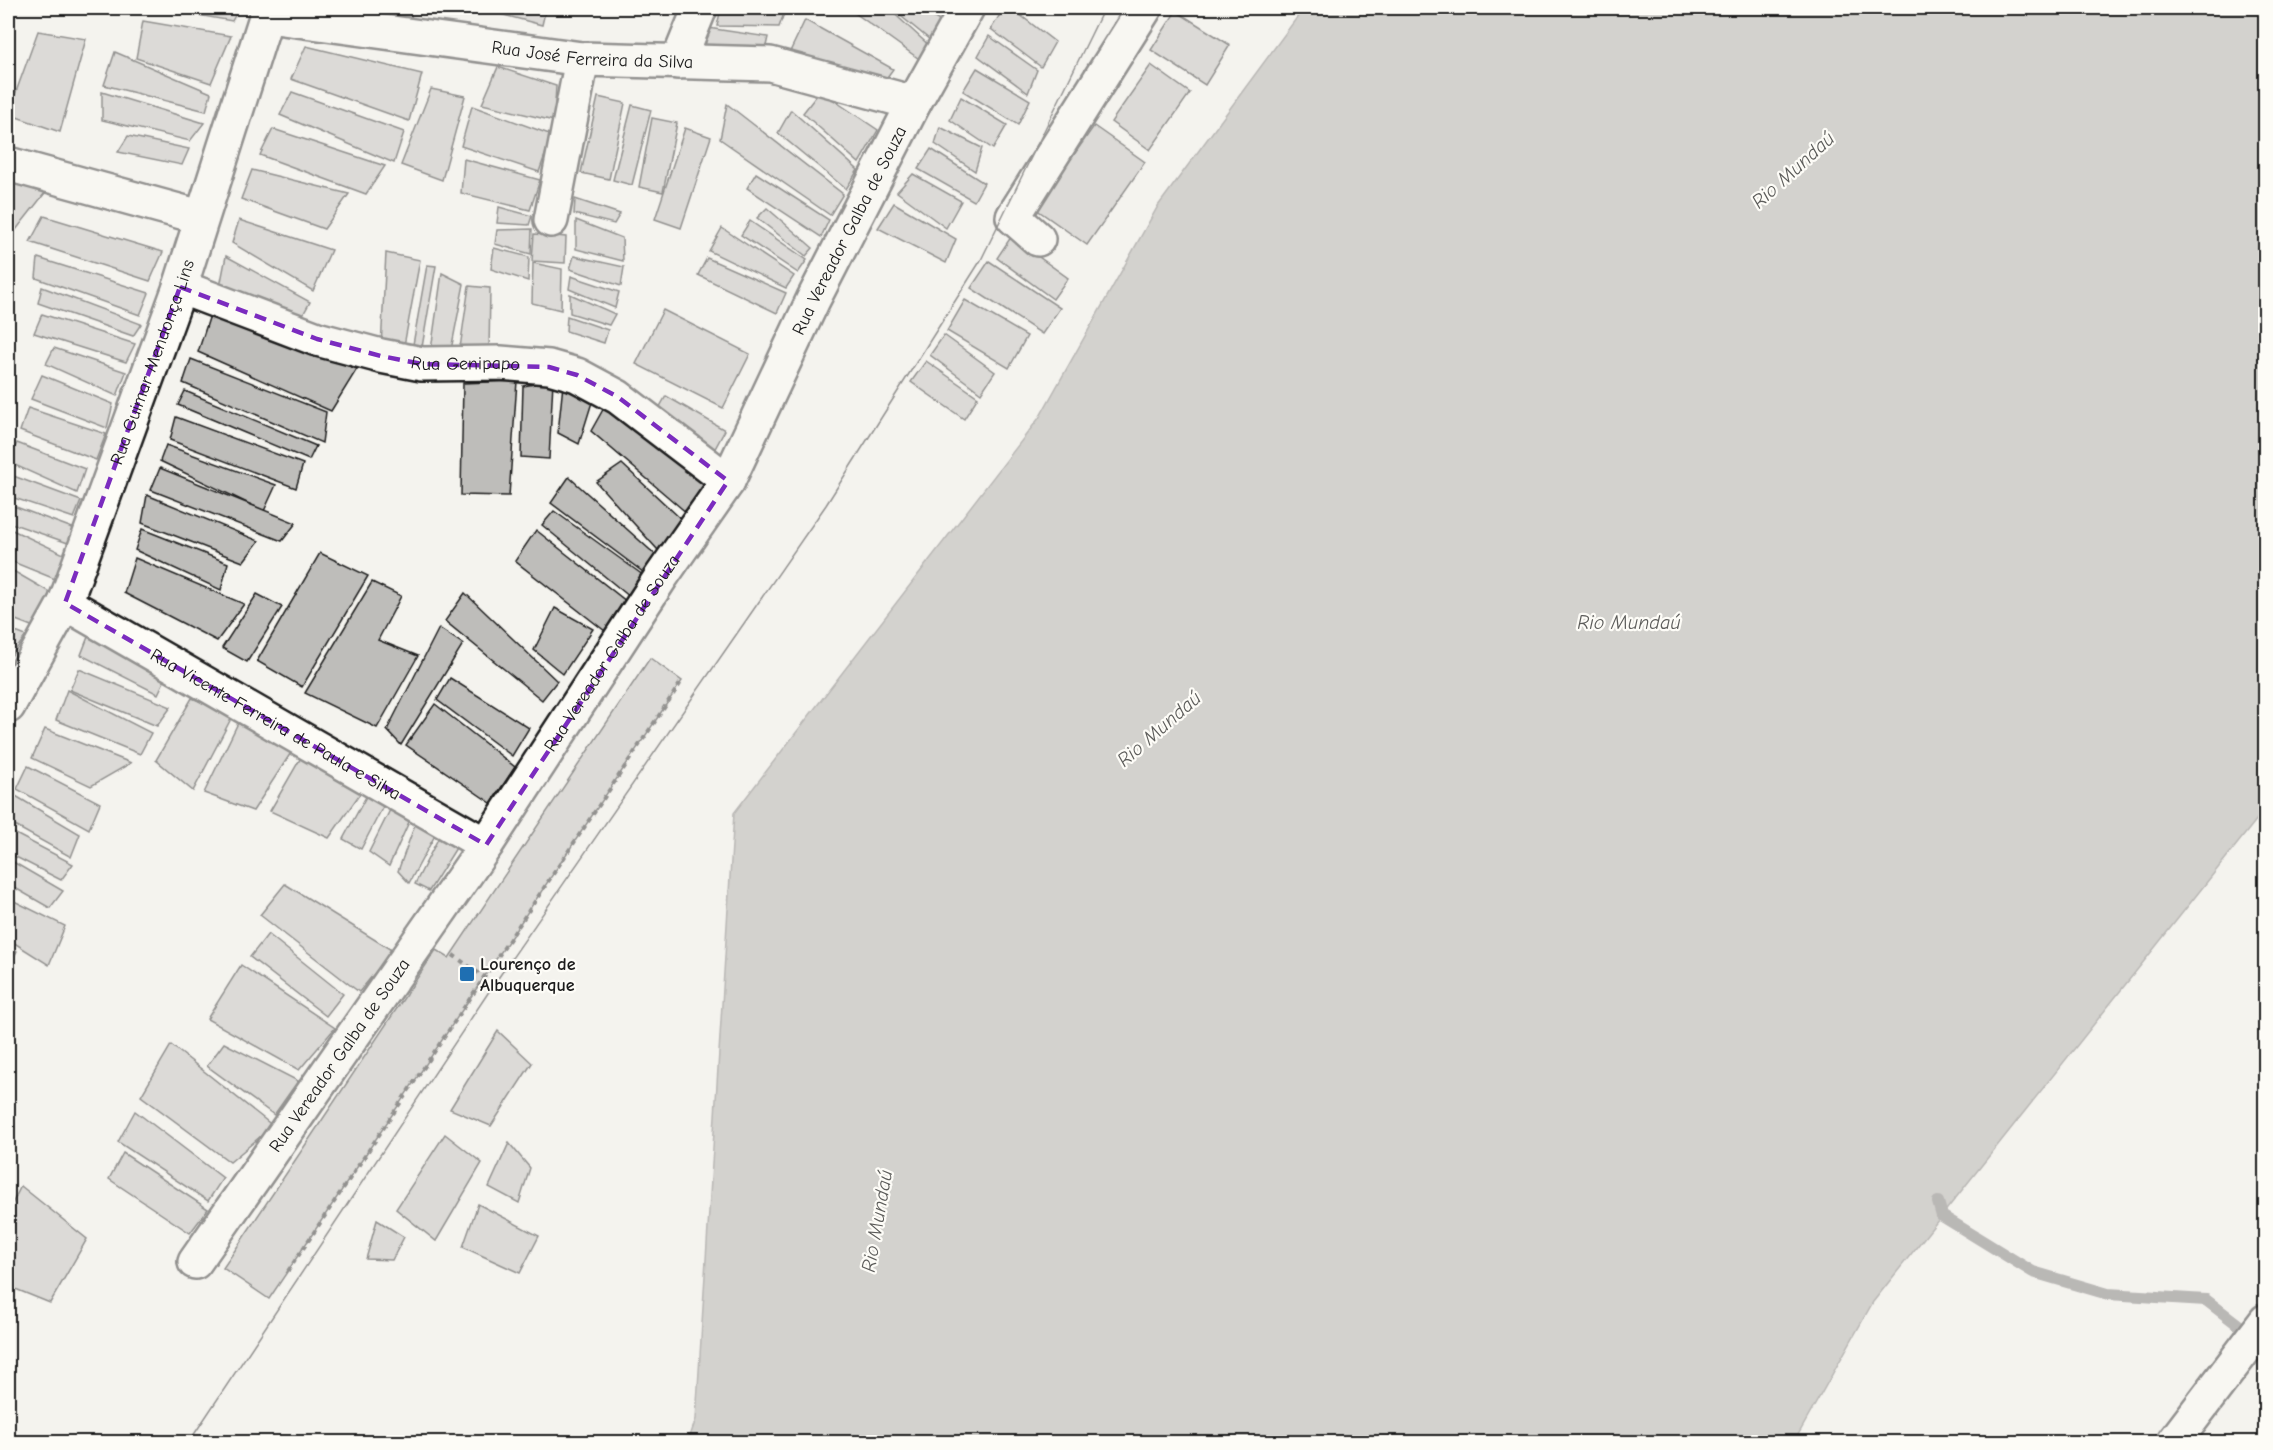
<svg xmlns="http://www.w3.org/2000/svg" width="2273" height="1450" viewBox="0 0 2273 1450" font-family="'Comic Neue',sans-serif">
<style>
.water{fill:#abaaa6;stroke:#72716f;stroke-width:1.5}
.lines{fill:none;stroke-linecap:round;stroke-linejoin:round}
.stream{stroke:#72716f;stroke-width:12}
.building{fill:#bebdba;stroke:#1c1c1c;stroke-width:1.5}
.minor-casing{stroke:#1c1c1c;stroke-width:38}
.path{stroke:#1c1c1c;stroke-width:4;stroke-dasharray:4.5 4.5;stroke-linecap:butt}
.minor{stroke:#fdfcf7;stroke-width:33}
.tram{stroke:#1c1c1c;stroke-width:1.5}
.marked{fill:none;stroke:#7b2cbf;stroke-width:4.5;stroke-dasharray:12 8;stroke-linejoin:round}
.poi-dot{fill:#1f6fb2;stroke:#fdfcf7;stroke-width:2}
.labels{text-anchor:middle;dominant-baseline:central;stroke-width:4.5;stroke-linejoin:round;paint-order:stroke}
.street-label{font-size:18px;fill:#1c1c1c;stroke:#fdfcf7}
.poi-label{font-size:18px;font-weight:bold;fill:#1c1c1c;stroke:#fdfcf7;text-anchor:start}
.water-label{font-size:20px;font-style:italic;fill:#5c5c5a;stroke:#fdfcf7}
</style>
<rect width="100%" height="100%" fill="#f4f3ee"/>
<filter id="ink" filterUnits="userSpaceOnUse"><feTurbulence type="fractalNoise" baseFrequency=".0167" numOctaves="2"/><feDisplacementMap in="SourceGraphic" scale="12" xChannelSelector="R" yChannelSelector="G"/><feConvolveMatrix kernelMatrix="1 2 1 2 8 2 1 2 1" color-interpolation-filters="sRGB"/></filter>
<g filter="url(#ink)">
<path class="water" d="M1304,8H2265V809L1873,1302L1794,1442H688L696,1419L734,813L1039,418L1158,206Z"/>
<g class="lines">
<path class="stream" d="M1938,1202L1942,1216L2033,1272L2108,1294L2206,1300L2253,1336"/>
</g>
<g class="building">
<path d="M157,8H239L232,21Z"/>
<path d="M318,8H408L413,21Z"/>
<path d="M477,8H546L542,25Z"/>
<path d="M721,8H786L779,27L717,26Z"/>
<path d="M848,8H888L933,49L922,61Z"/>
<path d="M891,8H919L944,24L935,44Z"/>
<path d="M926,8H951L943,19Z"/>
<path d="M1004,8H1011L1055,42L1041,67L991,29Z"/>
<path d="M1176,11L1230,45L1205,85L1151,50Z"/>
<path d="M805,20L893,69L879,88L787,58Z"/>
<path d="M143,21L231,36L211,83L136,58Z"/>
<path d="M708,28L768,37L764,55L704,54Z"/>
<path d="M38,31L86,39L60,132L8,114Z"/>
<path d="M989,36L1037,70L1028,93L978,56Z"/>
<path d="M306,46L422,74L409,121L291,79Z"/>
<path d="M115,52L211,93L206,111L104,85Z"/>
<path d="M1151,65L1190,93L1150,150L1111,122Z"/>
<path d="M498,67L556,86L554,121L482,104Z"/>
<path d="M977,68L1030,100L1018,125L963,91Z"/>
<path d="M431,89L465,96L442,180L401,165Z"/>
<path d="M820,91L878,130L859,163L803,113Z"/>
<path d="M102,92L204,123L190,141L102,120Z"/>
<path d="M292,92L404,132L394,163L280,115Z"/>
<path d="M598,97L625,103L609,179L581,173Z"/>
<path d="M961,97L1007,125L993,149L950,120Z"/>
<path d="M727,104L843,194L830,215L720,139Z"/>
<path d="M632,105L651,110L632,185L613,180Z"/>
<path d="M472,106L552,135L539,172L461,146Z"/>
<path d="M791,110L858,170L846,189L778,133Z"/>
<path d="M652,118L677,123L663,192L639,187Z"/>
<path d="M1094,126L1145,162L1087,245L1036,209Z"/>
<path d="M940,127L982,148L975,171L935,144Z"/>
<path d="M685,128L711,137L681,228L655,219Z"/>
<path d="M273,129L385,166L366,194L260,155Z"/>
<path d="M128,136L189,149L182,165L118,152Z"/>
<path d="M931,149L984,183L974,201L918,169Z"/>
<path d="M464,159L540,180L530,210L461,193Z"/>
<path d="M252,170L349,194L324,229L241,199Z"/>
<path d="M756,173L829,220L821,237L747,188Z"/>
<path d="M913,174L961,201L946,228L897,192Z"/>
<path d="M8,175L52,184L8,240Z"/>
<path d="M575,199L620,214L614,224L574,214Z"/>
<path d="M894,203L956,239L946,263L878,228Z"/>
<path d="M499,207L532,216L529,225L497,223Z"/>
<path d="M767,208L813,248L806,256L757,218Z"/>
<path d="M44,216L163,252L150,281L30,242Z"/>
<path d="M239,220L331,250L313,291L232,243Z"/>
<path d="M576,220L622,238L623,261L576,249Z"/>
<path d="M750,221L807,260L798,273L741,235Z"/>
<path d="M722,228L794,276L786,288L709,251Z"/>
<path d="M532,229L531,254L495,244L497,230Z"/>
<path d="M534,234L566,237L565,263L532,261Z"/>
<path d="M1011,237L1068,278L1053,299L997,258Z"/>
<path d="M494,248L529,257L528,281L491,269Z"/>
<path d="M386,253L420,260L403,351L381,347Z"/>
<path d="M226,256L310,302L300,320L219,292Z"/>
<path d="M574,256L624,267L621,286L570,269Z"/>
<path d="M38,258L149,293L140,315L36,278Z"/>
<path d="M707,258L786,293L777,313L698,275Z"/>
<path d="M989,261L1060,308L1042,334L971,288Z"/>
<path d="M533,263L562,269L561,310L532,303Z"/>
<path d="M427,265L436,266L421,353L412,350Z"/>
<path d="M442,273L464,284L450,355L431,350Z"/>
<path d="M571,276L619,292L615,308L569,289Z"/>
<path d="M469,286L490,288L489,352L460,348Z"/>
<path d="M42,287L141,324L133,336L38,303Z"/>
<path d="M570,294L615,314L609,325L570,313Z"/>
<path d="M965,300L1027,336L1009,368L947,331Z"/>
<path d="M663,310L750,354L723,408L636,364Z"/>
<path d="M42,314L135,344L126,362L34,333Z"/>
<path d="M210,315L357,369L331,411L198,352Z"/>
<path d="M567,316L608,330L604,343L566,331Z"/>
<path d="M944,335L995,372L981,393L930,355Z"/>
<path d="M54,348L126,372L117,396L46,364Z"/>
<path d="M191,359L326,412L322,443L183,383Z"/>
<path d="M926,361L978,397L964,419L911,382Z"/>
<path d="M42,375L113,404L107,428L31,399Z"/>
<path d="M517,381L509,496L461,495L463,383Z"/>
<path d="M553,381L549,459L521,457L523,386Z"/>
<path d="M563,385L593,399L579,444L558,433Z"/>
<path d="M185,391L316,446L309,460L178,405Z"/>
<path d="M666,396L725,430L712,454L653,419Z"/>
<path d="M605,406L712,481L688,514L591,431Z"/>
<path d="M28,408L106,434L96,460L20,431Z"/>
<path d="M176,417L303,464L296,488L170,440Z"/>
<path d="M17,443L85,469L77,493L8,462Z"/>
<path d="M166,445L276,485L264,511L160,461Z"/>
<path d="M622,464L681,519L658,550L596,482Z"/>
<path d="M160,468L296,523L282,541L151,490Z"/>
<path d="M8,474L81,501L74,518L8,496Z"/>
<path d="M569,477L659,558L643,572L551,503Z"/>
<path d="M147,495L259,541L243,562L142,523Z"/>
<path d="M8,504L75,529L68,543L8,522Z"/>
<path d="M554,511L647,578L630,597L542,525Z"/>
<path d="M8,528L66,555L55,579L8,560Z"/>
<path d="M142,529L228,563L221,590L135,550Z"/>
<path d="M536,530L627,602L605,631L515,561Z"/>
<path d="M320,553L368,576L302,687L257,661Z"/>
<path d="M135,558L244,604L217,641L124,593Z"/>
<path d="M8,568L53,594L34,627L8,617Z"/>
<path d="M372,582L401,596L378,640L418,656L377,728L305,693Z"/>
<path d="M465,593L557,681L542,700L445,621Z"/>
<path d="M257,594L282,607L247,662L222,648Z"/>
<path d="M555,608L593,629L563,674L534,650Z"/>
<path d="M439,628L463,644L401,745L387,730Z"/>
<path d="M8,629L26,636L8,660Z"/>
<path d="M91,629L168,673L158,694L81,655Z"/>
<path d="M650,658L682,681L269,1299L223,1268L436,950L449,958Z"/>
<path d="M79,669L171,707L157,726L70,690Z"/>
<path d="M450,678L529,728L512,756L437,700Z"/>
<path d="M67,690L151,733L140,754L56,720Z"/>
<path d="M192,698L233,715L193,791L156,760Z"/>
<path d="M435,704L515,767L491,803L406,745Z"/>
<path d="M239,721L296,745L253,811L204,793Z"/>
<path d="M45,729L131,763L91,786L32,758Z"/>
<path d="M303,754L364,788L329,838L270,811Z"/>
<path d="M28,766L100,803L89,829L17,789Z"/>
<path d="M368,793L389,795L361,849L343,839Z"/>
<path d="M14,795L80,834L71,857L8,822V807Z"/>
<path d="M394,802L413,813L389,866L369,852Z"/>
<path d="M417,819L439,828L409,883L398,871Z"/>
<path d="M443,829L461,840L429,891L415,884Z"/>
<path d="M8,830L73,864L61,880L8,853Z"/>
<path d="M8,859L63,891L50,908L8,884Z"/>
<path d="M285,884L393,951L359,992L260,915Z"/>
<path d="M8,898L65,926L49,965L8,939Z"/>
<path d="M268,934L343,994L326,1016L250,957Z"/>
<path d="M8,946L17,951L8,968Z"/>
<path d="M241,965L335,1028L299,1070L207,1019Z"/>
<path d="M498,1031L532,1063L491,1126L450,1109Z"/>
<path d="M224,1043L298,1081L274,1115L207,1066Z"/>
<path d="M171,1045L273,1126L230,1162L141,1096Z"/>
<path d="M135,1111L223,1178L208,1201L118,1142Z"/>
<path d="M445,1134L482,1163L436,1241L396,1209Z"/>
<path d="M509,1143L530,1168L519,1203L489,1187Z"/>
<path d="M123,1153L208,1209L190,1233L109,1179Z"/>
<path d="M21,1186L87,1239L50,1303L8,1286V1212Z"/>
<path d="M478,1204L539,1236L520,1273L463,1247Z"/>
<path d="M377,1220L404,1237L392,1260L366,1259Z"/>
</g>
<g class="lines">
<defs>
<g id="minor">
<path id="s1" d="M268,16L582,59L770,64L914,103"/>
<path d="M678,62L700,8"/>
<path d="M8,164L200,217"/>
<path d="M551,220L582,59"/>
<path d="M1038,239L1013,217L1145,8"/>
<path id="s2" d="M180,287L317,339L381,356L422,364L500,363L549,367L577,375L618,397L728,481"/>
<path id="s3" d="M65,603L486,845"/>
<path id="s4" d="M8,706L65,603L180,287L269,8"/>
<path id="s5" d="M195,1262L486,845L661,577L728,481L813,300L914,103L967,8"/>
<path d="M2174,1442L2266,1321"/>
</g>
</defs>
<use href="#minor" class="minor-casing"/>
<g class="path">
<path d="M453,955L484,977"/>
<path d="M288,1271L682,681"/>
</g>
<use href="#minor" class="minor"/>
<path class="tram" d="M189,1442L492,987L826,505L981,260L1104,8"/>
</g>
</g>
<path d="M0 0H2273V1450H0ZM180,287L317,339L381,356L422,364L549,367L577,375L618,397L728,481L486,845L65,603Z" fill="#f4f3ee" fill-opacity=".55" fill-rule="evenodd"/>
<path class="marked" d="M180,287L317,339L381,356L422,364L549,367L577,375L618,397L728,481L486,845L65,603Z"/>
<rect class="poi-dot" x="459" y="966" width="16" height="16" rx="3"/>
<g class="labels">
<g class="street-label">
<text stroke="none"><textPath href="#s1" startOffset="327">Rua José Ferreira da Silva</textPath></text>
<text stroke="none"><textPath href="#s5" startOffset="1224">Rua Vereador Galba de Souza</textPath></text>
<text stroke="none"><textPath href="#s4" startOffset="374">Rua Guimar Mendonça Lins</textPath></text>
<text stroke="none"><textPath href="#s2" startOffset="298">Rua Genipapo</textPath></text>
<text stroke="none"><textPath href="#s5" startOffset="738">Rua Vereador Galba de Souza</textPath></text>
<text stroke="none"><textPath href="#s3" startOffset="243">Rua Vicente Ferreira de Paula e Silva</textPath></text>
<text stroke="none"><textPath href="#s5" startOffset="252">Rua Vereador Galba de Souza</textPath></text>
</g>
<g class="poi-label">
<text x="480" y="964">Lourenço de<tspan x="480" dy="21">Albuquerque</tspan></text>
</g>
<g class="water-label">
<text transform="translate(1793 170) rotate(-42)">Rio Mundaú</text>
<text x="1629" y="622">Rio Mundaú</text>
<text transform="translate(1159 729) rotate(-41)">Rio Mundaú</text>
<text transform="translate(877 1221) rotate(-80)">Rio Mundaú</text>
</g>
</g>
<rect width="2273" height="1450" fill="none" stroke="#fdfcf7" stroke-width="30"/>
<rect x="15" y="15" width="2243" height="1420" fill="none" stroke="#1c1c1c" stroke-width="2" filter="url(#ink)"/>
</svg>
